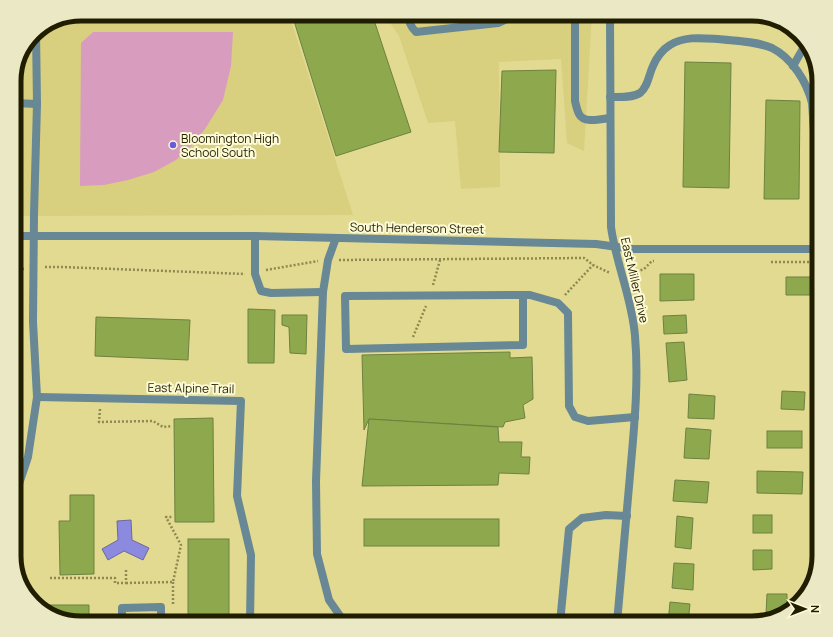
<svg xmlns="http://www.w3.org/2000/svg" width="833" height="637" viewBox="0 0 833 637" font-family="Manrope,sans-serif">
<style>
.built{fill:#d8cf7f}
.green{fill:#d89cbf}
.water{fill:#8b8ade;stroke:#6b699c}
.building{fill:#8ea94d;stroke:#6d8140}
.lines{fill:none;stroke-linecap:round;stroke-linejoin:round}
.path{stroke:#8e8852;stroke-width:2.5;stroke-dasharray:2 2;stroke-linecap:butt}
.service{stroke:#678894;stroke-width:8}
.minor{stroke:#678894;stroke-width:8}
.tertiary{stroke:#678894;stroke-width:8}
.poi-dot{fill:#685dd6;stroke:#fdfad6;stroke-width:1.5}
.labels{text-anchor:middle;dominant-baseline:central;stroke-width:4;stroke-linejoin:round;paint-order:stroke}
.poi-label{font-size:12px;fill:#211d01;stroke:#fdfad6;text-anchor:start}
.street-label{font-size:12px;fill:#211d01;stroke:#fdfad6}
.rim{fill:none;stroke:#211d01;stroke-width:5}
</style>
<rect width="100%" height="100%" fill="#e2da91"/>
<g class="built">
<path d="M81,14H289L353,215L14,216V76L36,31Z"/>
<path d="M384,14H592L584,151L567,143L561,59L499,62L500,187L461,189L455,121L428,123L399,36Z"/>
</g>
<path class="green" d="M93,32H233L231,66L223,100L205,129L192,145L176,160L154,172L128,180L104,185L80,186L81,43Z"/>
<path class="water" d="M131,520L132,540L149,548L143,560L124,551L108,560L102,549L118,540L117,521Z"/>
<g class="building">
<path d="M310,14H372L411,132L336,156L294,21Z"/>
<path d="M688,14H753L762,17Z"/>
<path d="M685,62L731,63L729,188L683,187Z"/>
<path d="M556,70L554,153L499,152L502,71Z"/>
<path d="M766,100L800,101L799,199H764Z"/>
<path d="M660,274H694V300L660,301Z"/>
<path d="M786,277H818L817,295H786Z"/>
<path d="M248,309L275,310L274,363H248Z"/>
<path d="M282,315H307L306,354L290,353L289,327L282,325Z"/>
<path d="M686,315L687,333L664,334L663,316Z"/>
<path d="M96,317L190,320L188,360L95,356Z"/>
<path d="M684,342L687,380L669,382L666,343Z"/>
<path d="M510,352V358L532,357L533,399L523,405L525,418L505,422L503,427L369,419L364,430L362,355Z"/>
<path d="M782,391L805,392L804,410L781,409Z"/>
<path d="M689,394L715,396L714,419L688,418Z"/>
<path d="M213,418L214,522H175L174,419Z"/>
<path d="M369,419L498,427L499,442H522L521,457H530L529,474L499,473L498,485L362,486Z"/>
<path d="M686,428L711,430L709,459L684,458Z"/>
<rect x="767" y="431" width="35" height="17"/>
<path d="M757,471L803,472L802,494L757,493Z"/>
<path d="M675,480L709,482L707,503L673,501Z"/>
<path d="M70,495H94V574L60,575L59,521H70Z"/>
<rect x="753" y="515" width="19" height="18"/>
<path d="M677,516L693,518L691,549L675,547Z"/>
<rect x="364" y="519" width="135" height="27"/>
<rect x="188" y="539" width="41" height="84"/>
<path d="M753,550H772V569L753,570Z"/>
<path d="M674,563L694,564L693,590L672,588Z"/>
<path d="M767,594H787V612L784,614H766Z"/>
<path d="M670,602L690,604L688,623H668Z"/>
<path d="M40,605H89V623H80L40,609Z"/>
</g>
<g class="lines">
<g class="path">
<path d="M339,260L584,258L593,265L610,273"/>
<path d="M771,262H819"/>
<path d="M45,267H62L245,274"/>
<path d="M14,269H24"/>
<path d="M266,270L318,261"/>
<path d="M633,273L644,269L652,261H654"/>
<path d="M433,285L440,260"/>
<path d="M565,295L593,265"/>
<path d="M413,337L426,306"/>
<path d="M100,409L99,422L153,421L163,427L172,426"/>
<path d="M50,578H115V583H126V570"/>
<path d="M126,583L173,582L181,545L166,517H173"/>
<path d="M173,604V582"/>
</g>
<g class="service">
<path d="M408,14C409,22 410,26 416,32L498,23L518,14"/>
<path d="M575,14V101C576,105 577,110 579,114C584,124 601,119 610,118"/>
<path d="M793,66L804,47L805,42"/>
<path d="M610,97C619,97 632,98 640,93C648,87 649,74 653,66C656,58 663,49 670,45C684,36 702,38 718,39C735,41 756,41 772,48C792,58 807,82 812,103L817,175L819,184"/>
<path d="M14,103L37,104"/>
<path d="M255,236V274L261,291L271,293L323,292"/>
<path d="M336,238L328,260L323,292L316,481L317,554L329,600L345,623"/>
<path d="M523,295V345L346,349L345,296L530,295L558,303L568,313L569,406L575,417L588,421L635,417"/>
<path d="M122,623V608L161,607V623"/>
<path d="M560,623L569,529L582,518L606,515L627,516"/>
</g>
<g class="minor">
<path d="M610,14L611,227C616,264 632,298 635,336C639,382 634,429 630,475C626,524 621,574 617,623"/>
<path d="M37,397L241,401L237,496L251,555L250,623"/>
<path d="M14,499L28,457L37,397L33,322L34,214L37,104L36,31"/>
</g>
<path class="tertiary" d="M14,236H255L596,244L632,249H819"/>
</g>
<circle class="poi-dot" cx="173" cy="145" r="4"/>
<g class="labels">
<g class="poi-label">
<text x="181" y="138">Bloomington High<tspan x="181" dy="14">School South</tspan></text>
</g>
<g class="street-label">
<text transform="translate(417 228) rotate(1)">South Henderson Street</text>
<text transform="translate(635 280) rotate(77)">East Miller Drive</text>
<text transform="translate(191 388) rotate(1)">East Alpine Trail</text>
</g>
</g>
<path d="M0 0H833V637H0ZM81 21H752A60 60 0 0 1 812 81V556A60 60 0 0 1 752 616H81A60 60 0 0 1 21 556V81A60 60 0 0 1 81 21Z" fill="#ebe8c5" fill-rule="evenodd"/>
<path class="rim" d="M81 21H752A60 60 0 0 1 812 81V556A60 60 0 0 1 752 616H81A60 60 0 0 1 21 556V81A60 60 0 0 1 81 21Z"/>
<g transform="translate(805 609) rotate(90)" stroke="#fdfad6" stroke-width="3" paint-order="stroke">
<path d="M0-3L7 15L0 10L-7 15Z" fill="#211d01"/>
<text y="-6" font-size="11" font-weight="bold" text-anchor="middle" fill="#211d01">N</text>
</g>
</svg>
